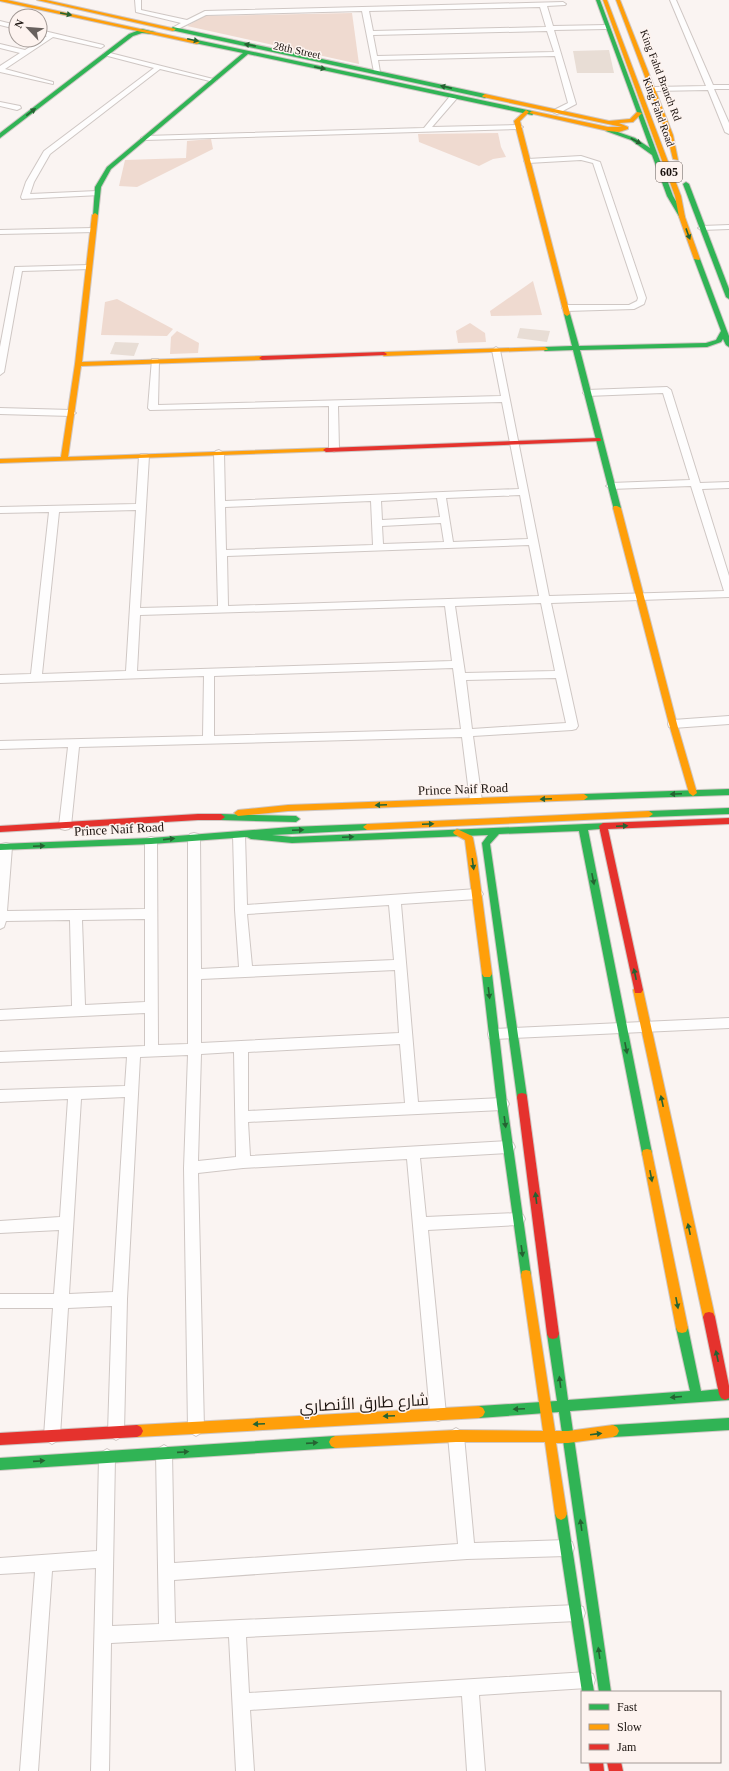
<svg xmlns="http://www.w3.org/2000/svg" width="729" height="1771" viewBox="0 0 729 1771" font-family="'Times New Roman',Cairo,serif">
<style>
.green{fill:#efdad0}
.building{fill:#e8ddd5}
.lines{fill:none;stroke-linecap:round;stroke-linejoin:round}
.street-casing{stroke:#cfc7c4;stroke-width:2}
.fast-casing{stroke:#cfc7c4;stroke-width:2}
.slow-casing{stroke:#cfc7c4;stroke-width:2}
.jam-casing{stroke:#cfc7c4;stroke-width:2}
.street{fill:#fefdfd;fill-rule:evenodd}
.fast{fill:#30b455;fill-rule:evenodd}
.slow{fill:#ff9f0a;fill-rule:evenodd}
.jam{fill:#e5322d;fill-rule:evenodd}
.oneway{fill:#256332}
.labels{text-anchor:middle;dominant-baseline:central;stroke-width:3;stroke-linejoin:round;paint-order:stroke}
.far-street-label{font-size:11px;fill:#1a120e;stroke:#fdf3ef}
.shield{fill:#fdf3ef;stroke:#5e5652;stroke-width:1}
.shield-label{font-size:12px;font-weight:bold;fill:#1a120e}
.street-label{font-size:13px;fill:#1a120e;stroke:#fdf3ef}
.near-street-label{font-size:16px;fill:#1a120e;stroke:#fdf3ef}
</style>
<rect width="100%" height="100%" fill="#faf4f2"/>
<g class="green">
<path d="M352,13L359,64L187,26L204,16Z"/>
<path d="M498,133L501,147L506,157L493,159L479,166L419,142L418,134Z"/>
<path d="M211,139L213,149L137,187L119,186L125,160L186,158L187,141Z"/>
<path d="M533,281L542,315L491,316L490,311Z"/>
<path d="M117,299L173,329L167,336L101,335L105,302Z"/>
<path d="M470,323L485,333L486,342L458,343L456,331Z"/>
<path d="M177,331L199,343L198,353L170,354L171,337Z"/>
</g>
<g class="building">
<path d="M609,50L614,73H577L573,51Z"/>
<path d="M520,328L550,331L547,342L517,338Z"/>
<path d="M115,342L139,343L134,356L110,354Z"/>
</g>
<g class="lines">
<defs>
<g id="street">
<path d="M135,0H141V10L187,20L205,11L563,2L566,4L565,5L547,6L553,26L607,25L610,27L607,29L554,30L576,104L557,114L553,112L554,110L568,103L555,56L378,60L380,72L377,74L374,72L362,11L206,15L174,31L171,29L172,28L181,23L136,12ZM540,7L546,27L373,31L369,11ZM547,31L554,52L377,56L373,35Z"/>
<path d="M670,0H676L713,85H729V89H714L729,123V134L725,132L708,90L654,91L650,89L654,87L706,86Z"/>
<path d="M0,21L16,25V29L0,25Z"/>
<path d="M40,30L103,45L104,46L101,48L53,37L5,69L53,82V84L0,72V66L20,53L0,48V44L25,50L47,36L40,34Z"/>
<path d="M106,52L217,80L214,82L160,69L50,154L34,182L30,194L97,191H100V195L22,199L21,197L26,182L44,151L154,68L104,55L103,54Z"/>
<path d="M451,95L458,97L432,127L519,125L523,127L519,129L145,140L141,138L145,136L424,128Z"/>
<path d="M0,102L20,106L21,108L17,110L0,106Z"/>
<path d="M581,156L600,162L646,298L644,304L634,309L566,311L562,308L566,305H629L637,301L638,298L593,163L581,160L528,163L524,161L528,159Z"/>
<path d="M729,225V229L702,230L698,228L702,226Z"/>
<path d="M93,228H96V232L0,234V230Z"/>
<path d="M89,265H92V269L22,271L4,372L0,375V347L15,267Z"/>
<path d="M496,347L500,350L549,596L724,591L691,486L611,489L606,486L611,483L690,480L663,393L587,396L583,393L587,390L667,387L671,390L700,483L729,482V488L702,489L729,576V597L551,603L578,726L576,729L572,730L473,736L482,801L480,804H472L470,801L462,737L79,747L71,826L69,829L65,830L61,829L59,826L68,747L0,749V741L203,736L204,676L0,683V675L31,674L49,512L0,513V507L136,504L139,456L141,454H147L149,456L140,608L218,606L214,453L216,451L219,450L224,453L225,501L519,489L502,402L338,406L339,449L334,452L329,449V406L150,410L148,408L152,359H158L159,361L158,405L501,396L492,350ZM520,495L528,539L453,542L446,498ZM437,498L440,517L382,520L381,501ZM371,501L373,545L226,550L225,507ZM136,510L126,671L42,674L59,512ZM441,523L444,542L383,544L382,526ZM529,545L539,596L228,606L227,556ZM541,603L555,671L465,673L455,606ZM445,606L452,661L137,671L140,615ZM453,668L461,729L214,736V676ZM556,678L566,723L472,729L466,680Z"/>
<path d="M0,408L71,410L76,413L71,416L0,414Z"/>
<path d="M729,716V724L673,728L669,727L668,724L669,721L673,720Z"/>
<path d="M239,831L243,832L245,835L247,905L477,889L481,891L483,894L481,897L477,899L401,904L418,1102L502,1098L507,1100L509,1104L507,1108L502,1110L248,1122L250,1156L508,1141L513,1143L515,1147L513,1151L508,1153L420,1158L426,1217L518,1213L523,1215L525,1219L523,1223L518,1225L428,1230L446,1414L443,1419L438,1421L433,1419L430,1414L407,1159L243,1168L198,1173L204,1428L201,1433L196,1436L191,1433L188,1428L184,1168L188,1055L140,1057L127,1299L124,1432L121,1437L116,1440L111,1437L108,1432L112,1306L68,1308L60,1436L57,1441L52,1444L47,1441L44,1436L53,1308H0V1294H54L59,1230L0,1233V1221L60,1217L68,1099L0,1102V1090L125,1086L127,1057L0,1062V1052L145,1046V1013L0,1020V1010L72,1006L70,920L6,921L4,927L0,929V847L2,844L6,843L10,844L12,847L7,911L145,909V841L147,838L151,837L155,838L157,841L158,1045L188,1044V837L190,834L194,833L198,834L200,837L201,969L239,967L235,910L233,835L235,832ZM389,905L394,960L252,966L247,914ZM145,919V1002L85,1005L82,920ZM395,970L399,1033L201,1043V979ZM400,1044L405,1103L248,1111V1052ZM234,1052L236,1157L198,1161L201,1054ZM125,1097L113,1292L69,1294L81,1099Z"/>
<path d="M729,1018V1028L494,1039L489,1038L488,1034L489,1030L494,1029Z"/>
<path d="M456,1428L461,1431L464,1436L474,1543L566,1540L572,1542L574,1548L572,1554L566,1556L467,1559L174,1580L175,1623L577,1605L583,1607L585,1613L583,1619L577,1621L246,1637L249,1693L587,1672L593,1674L595,1680L593,1686L587,1688L479,1695L485,1771H467L462,1696L250,1710L254,1771H236L229,1637L111,1643L109,1771H91L96,1568L52,1571L38,1771H20L35,1572L0,1574V1558L97,1551L99,1457L102,1452L107,1449L112,1452L115,1457L112,1626L159,1624L156,1453L159,1448L164,1445L169,1448L172,1453L174,1563L458,1544L448,1436L451,1431Z"/>
</g>
<g id="fast">
<path d="M596,0H600L673,196L685,217L684,218H680L667,196L652,155L631,140L606,131L609,129L635,138L650,148Z"/>
<path d="M173,27L485,94L488,96L485,98L171,30L170,29Z"/>
<path d="M142,29L155,32L152,34L142,33L133,36L0,138V133L129,34Z"/>
<path d="M197,40L532,111L535,113L532,115L248,54L111,169L101,187L98,215L93,216L95,187L107,167L243,53L195,43L194,42Z"/>
<path d="M686,182L689,184L729,289V299L726,297L683,184Z"/>
<path d="M697,257L700,259L727,331L729,336V347L726,345L723,339L721,342L707,347L580,350L621,508L617,510H614L573,350L545,351L542,349L545,347L572,346L564,314L567,312L570,314L579,346L706,343L716,340L721,331L694,259Z"/>
<path d="M729,789V795L584,800L580,797L584,794Z"/>
<path d="M729,808V814L649,817L645,814L649,811Z"/>
<path d="M221,814L296,816L300,819L296,822L221,820L217,817Z"/>
<path d="M608,823L611,824L612,826L611,828L588,830L652,1153L651,1156L647,1157L643,1156L642,1153L579,831L499,834L490,844L527,1097L526,1100L522,1101L518,1100L517,1097L482,843L488,835L292,843L251,839L247,837L151,844L0,850V844L151,838L291,827L367,824L371,827L367,830L272,835L292,837Z"/>
<path d="M487,970L490,971L492,974L507,1104L531,1275L530,1279L526,1280L522,1279L521,1275L497,1104L482,974L484,971Z"/>
<path d="M682,1323L686,1324L688,1328L701,1391L729,1388V1400L570,1411L611,1692H599L559,1412L479,1418L475,1416L473,1412L475,1408L479,1406L557,1401L547,1334L549,1330L553,1329L557,1330L559,1334L568,1400L690,1391L676,1328L678,1324Z"/>
<path d="M729,1418V1430L613,1437L609,1435L607,1431L609,1427L613,1425Z"/>
<path d="M335,1436L339,1438L341,1442L339,1446L335,1448L0,1470V1458Z"/>
<path d="M561,1508L565,1510L567,1514L594,1692H582L555,1514L557,1510Z"/>
</g>
<g id="slow">
<path d="M0,0H7L200,42L197,44L0,1Z"/>
<path d="M37,0H46L176,29L173,31Z"/>
<path d="M603,0H607L681,196L685,217L700,259L699,260L694,259L679,217L675,196Z"/>
<path d="M616,0H620L673,135L678,160L673,159L667,135Z"/>
<path d="M485,94L609,121L630,119L637,112L642,113L633,122L619,123L628,127V129L619,132L608,131L529,113L532,111L608,127H622L483,97L482,96Z"/>
<path d="M526,110L529,112L520,121L570,314L567,316L564,314L514,121Z"/>
<path d="M95,213L98,215L82,362L262,356L265,358L262,360L81,366L68,457L326,448L329,450L328,451L0,463V459L61,457L75,364L92,215Z"/>
<path d="M545,347L548,349L547,350L384,356L381,354L384,352Z"/>
<path d="M614,506H617L621,508L677,724L697,793L693,796L689,793L669,724L613,508Z"/>
<path d="M584,794L588,797L584,800L288,811L238,816L234,813L238,810L288,805Z"/>
<path d="M649,811L653,814L649,817L367,830L363,827L367,824Z"/>
<path d="M457,829L472,836L473,838L477,859L492,974L490,977H484L482,974L465,840L454,834L453,832Z"/>
<path d="M638,986L641,987L643,990L715,1317L713,1321L709,1322L705,1321L703,1317L633,990L635,987Z"/>
<path d="M647,1149L651,1150L652,1153L688,1328L686,1332L682,1333L678,1332L676,1328L642,1153L643,1150Z"/>
<path d="M526,1270L530,1271L531,1275L555,1431H568L613,1425L617,1427L619,1431L617,1435L613,1437L568,1443H556L567,1514L565,1518L561,1520L557,1518L555,1514L545,1442H456L335,1448L331,1446L329,1442L331,1438L335,1436L456,1430L543,1431L521,1275L522,1271Z"/>
<path d="M479,1406L483,1408L485,1412L483,1416L479,1418L137,1437L133,1435L131,1431L133,1427L137,1425Z"/>
</g>
<g id="jam">
<path d="M384,352L387,354L386,355L262,360L259,358L262,356Z"/>
<path d="M599,438L601,439V441L326,452L323,450L326,448Z"/>
<path d="M198,814H221L225,817L221,820H198L0,832V826Z"/>
<path d="M729,818V824L608,829L643,990L641,993H635L599,826L603,823Z"/>
<path d="M522,1093L526,1094L527,1097L559,1334L557,1338L553,1339L549,1338L547,1334L517,1097L518,1094Z"/>
<path d="M709,1312L713,1313L715,1317L729,1386V1398L725,1400L721,1398L719,1394L703,1317L705,1313Z"/>
<path d="M137,1425L141,1427L143,1431L141,1435L137,1437L0,1445V1433Z"/>
<path d="M589,1762H603L604,1771H590Z"/>
<path d="M607,1762H621L623,1771H609Z"/>
</g>
</defs>
<use href="#street" class="street-casing"/>
<use href="#fast" class="fast-casing"/>
<use href="#slow" class="slow-casing"/>
<use href="#jam" class="jam-casing"/>
<use href="#street" class="street"/>
<use href="#fast" class="fast"/>
<use href="#slow" class="slow"/>
<use href="#jam" class="jam"/>
</g>
<defs><path id="oneway-solid" d="M-6-.8H1V-3.2L6.5 0L1 3.2V.8H-6Z"/></defs>
<g class="oneway">
<use href="#oneway-solid" transform="translate(66 14) rotate(11)"/>
<use href="#oneway-solid" transform="translate(193 40) rotate(12)"/>
<use href="#oneway-solid" transform="translate(250 45) rotate(-168)"/>
<use href="#oneway-solid" transform="translate(320 68) rotate(12)"/>
<use href="#oneway-solid" transform="translate(446 87) rotate(-167)"/>
<use href="#oneway-solid" transform="translate(31 112) rotate(-37)"/>
<use href="#oneway-solid" transform="translate(636 141) rotate(28)"/>
<use href="#oneway-solid" transform="translate(688 234) rotate(70)"/>
<use href="#oneway-solid" transform="translate(676 794) rotate(178)"/>
<use href="#oneway-solid" transform="translate(546 799) rotate(178)"/>
<use href="#oneway-solid" transform="translate(381 805) rotate(178)"/>
<use href="#oneway-solid" transform="translate(428 824) rotate(-2)"/>
<use href="#oneway-solid" transform="translate(622 826) rotate(-3)"/>
<use href="#oneway-solid" transform="translate(298 830) rotate(-2)"/>
<use href="#oneway-solid" transform="translate(348 837) rotate(-3)"/>
<use href="#oneway-solid" transform="translate(169 839) rotate(-6)"/>
<use href="#oneway-solid" transform="translate(39 846) rotate(-2)"/>
<use href="#oneway-solid" transform="translate(473 864) rotate(82)"/>
<use href="#oneway-solid" transform="translate(593 879) rotate(79)"/>
<use href="#oneway-solid" transform="translate(635 974) rotate(-102)"/>
<use href="#oneway-solid" transform="translate(489 993) rotate(83)"/>
<use href="#oneway-solid" transform="translate(626 1048) rotate(79)"/>
<use href="#oneway-solid" transform="translate(662 1101) rotate(-102)"/>
<use href="#oneway-solid" transform="translate(505 1122) rotate(82)"/>
<use href="#oneway-solid" transform="translate(651 1176) rotate(79)"/>
<use href="#oneway-solid" transform="translate(536 1198) rotate(-97)"/>
<use href="#oneway-solid" transform="translate(689 1229) rotate(-102)"/>
<use href="#oneway-solid" transform="translate(522 1251) rotate(82)"/>
<use href="#oneway-solid" transform="translate(677 1303) rotate(79)"/>
<use href="#oneway-solid" transform="translate(717 1356) rotate(-102)"/>
<use href="#oneway-solid" transform="translate(560 1382) rotate(-97)"/>
<use href="#oneway-solid" transform="translate(676 1397) rotate(175)"/>
<use href="#oneway-solid" transform="translate(519 1409) rotate(177)"/>
<use href="#oneway-solid" transform="translate(389 1416) rotate(177)"/>
<use href="#oneway-solid" transform="translate(259 1424) rotate(177)"/>
<use href="#oneway-solid" transform="translate(596 1434) rotate(-7)"/>
<use href="#oneway-solid" transform="translate(312 1443) rotate(-4)"/>
<use href="#oneway-solid" transform="translate(183 1452) rotate(-4)"/>
<use href="#oneway-solid" transform="translate(39 1461) rotate(-4)"/>
<use href="#oneway-solid" transform="translate(581 1525) rotate(-98)"/>
<use href="#oneway-solid" transform="translate(599 1653) rotate(-98)"/>
</g>
<g class="labels">
<g class="far-street-label">
<text transform="translate(297 50) rotate(12)">28th Street</text>
<text transform="translate(661 75) rotate(69)">King Fahd Branch Rd</text>
<text transform="translate(659 112) rotate(70)">King Fahd Road</text>
</g>
<rect class="shield" x="656" y="162" width="26" height="20" rx="3"/>
<g class="shield-label">
<text x="669" y="172">605</text>
</g>
<g class="street-label">
<text transform="translate(463 789) rotate(-2)">Prince Naif Road</text>
<text transform="translate(119 829) rotate(-3)">Prince Naif Road</text>
</g>
<g class="near-street-label">
<text transform="translate(364 1403) rotate(-3)">شارع طارق الأنصاري</text>
</g>
</g>
<rect x="581" y="1691" width="140" height="72" fill="#fdf3ef" stroke="#a29995"/>
<rect x="589" y="1704" width="20" height="6" fill="#30b455" stroke="#a29995"/>
<text x="617" y="1711" font-size="12" fill="#1a120e">Fast</text>
<rect x="589" y="1724" width="20" height="6" fill="#ff9f0a" stroke="#a29995"/>
<text x="617" y="1731" font-size="12" fill="#1a120e">Slow</text>
<rect x="589" y="1744" width="20" height="6" fill="#e5322d" stroke="#a29995"/>
<text x="617" y="1751" font-size="12" fill="#1a120e">Jam</text>
<g transform="translate(28 28) rotate(296)"><circle r="19" fill="#fdf3ef" stroke="#a29995"/>
<path d="M0-3L7 15L0 10L-7 15Z" fill="#68615e"/>
<text y="-6" font-size="11" font-weight="bold" text-anchor="middle" fill="#1a120e">N</text>
</g>
</svg>
